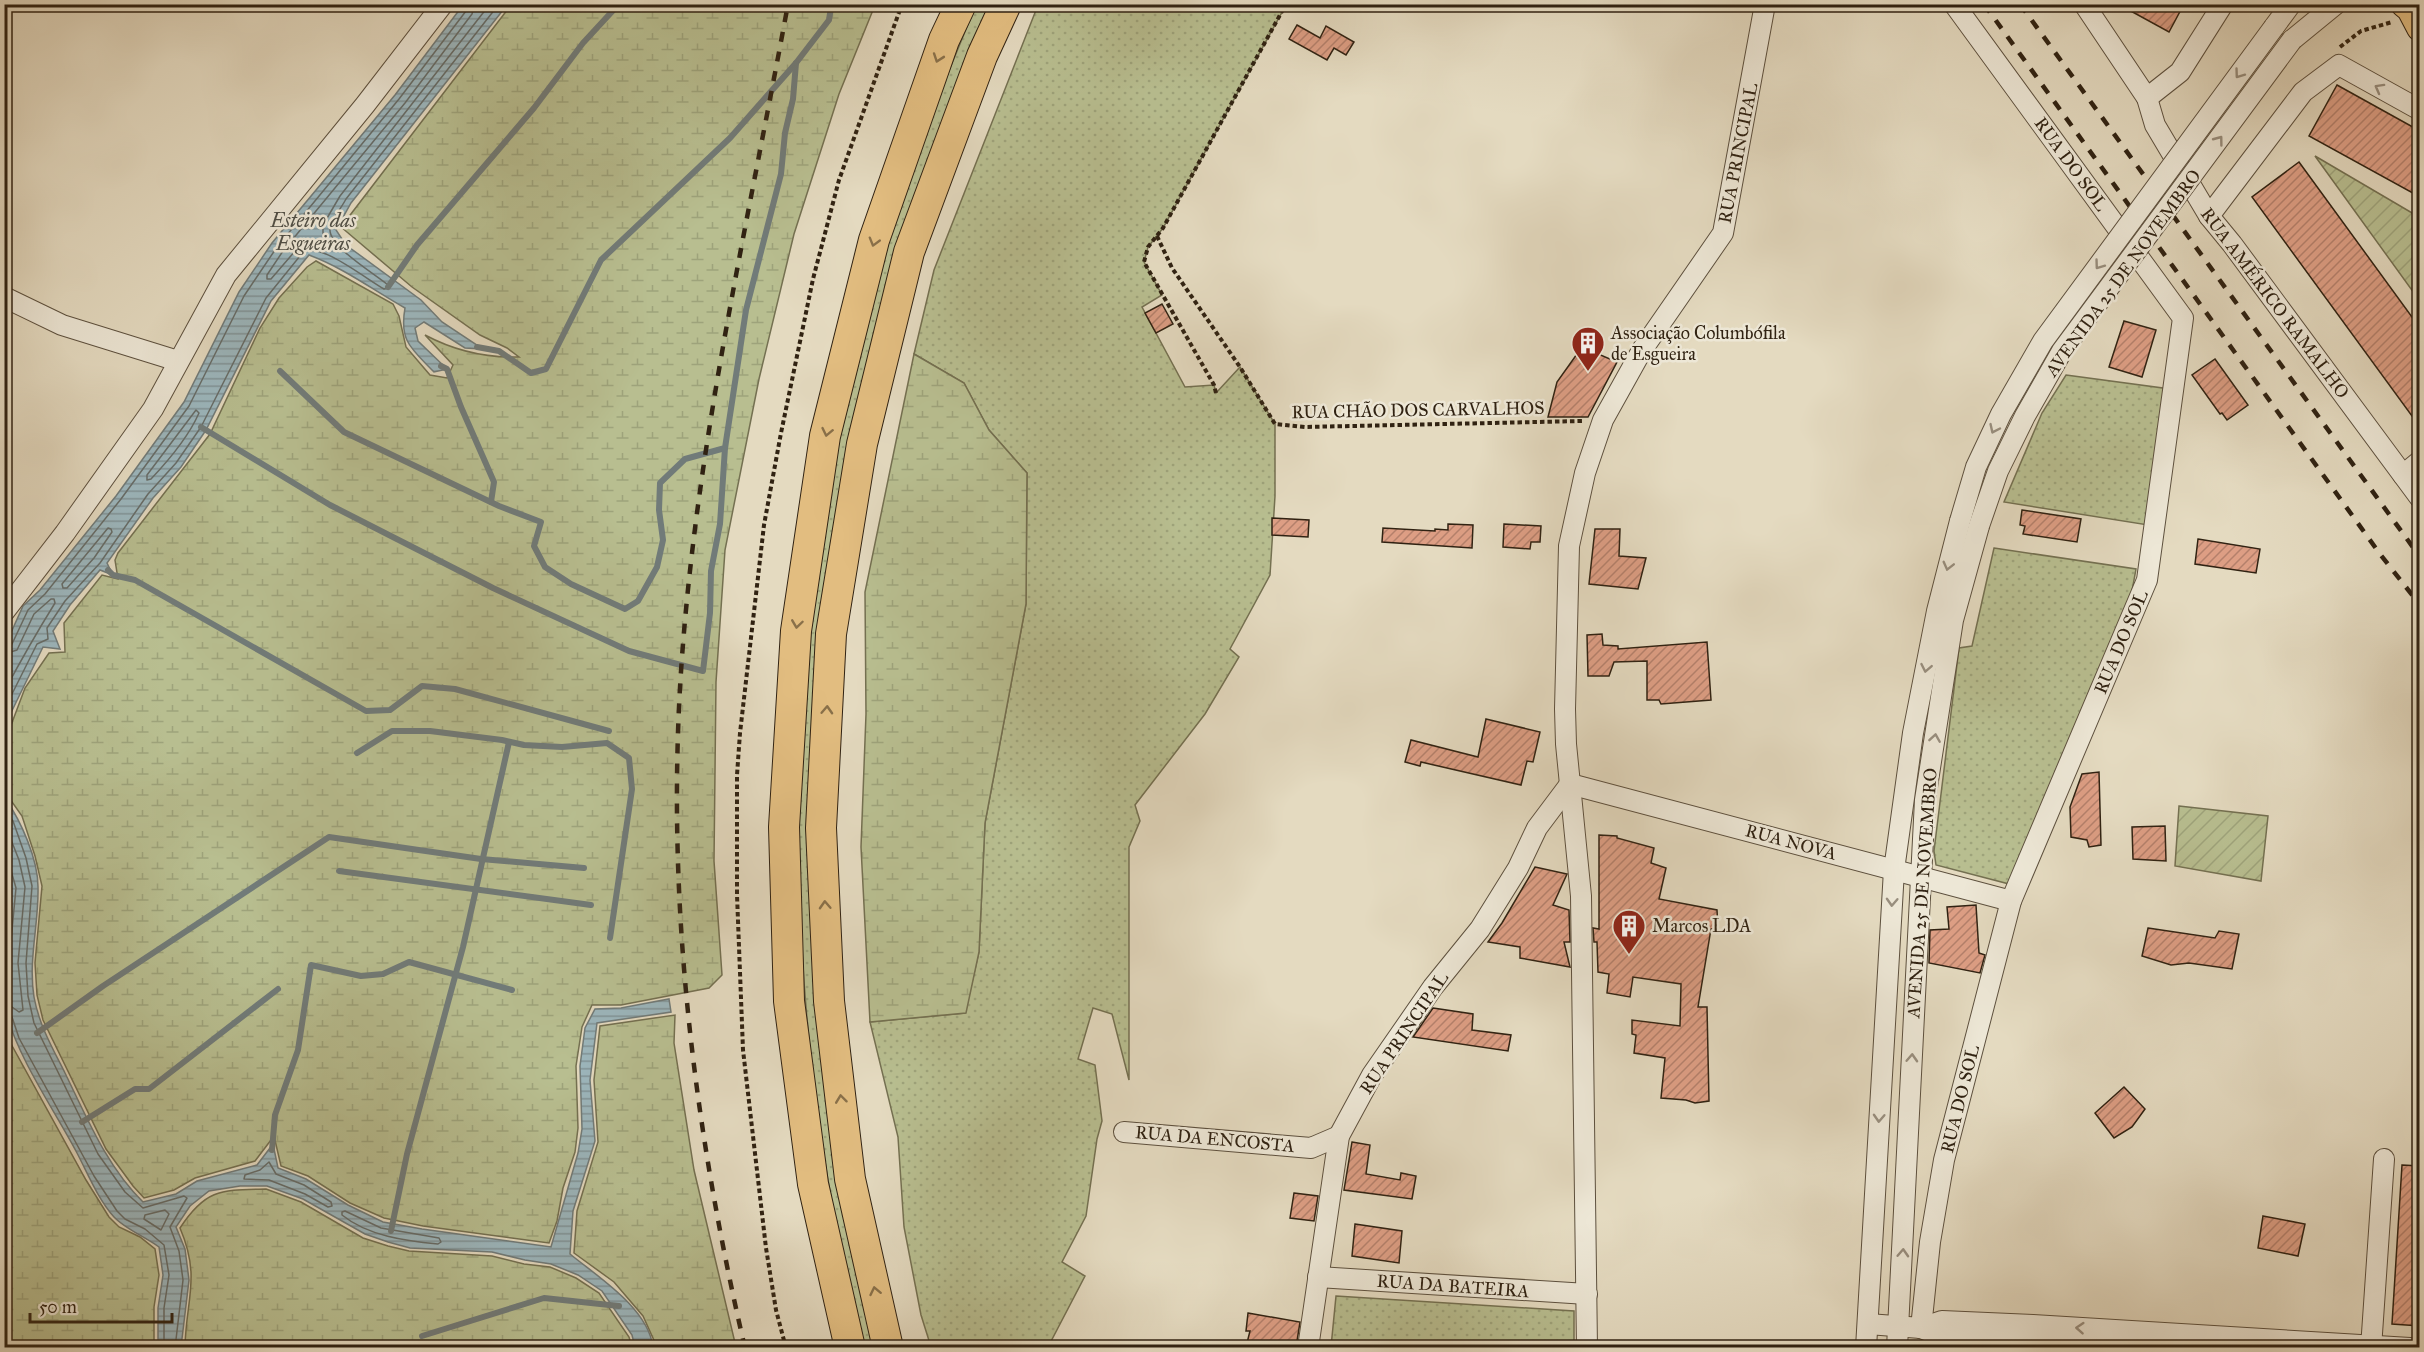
<svg xmlns="http://www.w3.org/2000/svg" width="2424" height="1352" viewBox="0 0 2424 1352" font-family="'IM FELL Great Primer',serif">
<style>
.grass{fill:url(#grass-dots);stroke:#747051;stroke-width:1.5}
.wetland{fill:url(#wetland-marsh);stroke:#747051;stroke-width:1.5}
.garden{fill:url(#garden-furrows);stroke:#747051;stroke-width:1.5}
.water{fill:url(#water-rules);stroke:#717b79;stroke-width:1.5}
.lines{fill:none;stroke-linecap:round;stroke-linejoin:round}
.shore{stroke:#666c68;stroke-width:1.5}
.stream{stroke:#717b79;stroke-width:6}
.building{fill:url(#building-hatch);stroke:#302212;stroke-width:1.5}
.minor-casing{stroke:#5d503e;stroke-width:22}
.major-casing{stroke:#302212;stroke-width:28}
.highway-casing{stroke:#302212;stroke-width:32}
.path{stroke:#302212;stroke-width:4;stroke-dasharray:4.5 3;stroke-linecap:butt}
.minor{stroke:#ede7d6;stroke-width:20}
.major{stroke:#e2bd80;stroke-width:26}
.highway{stroke:#e2bd80;stroke-width:30}
.rail{stroke:#302212;stroke-width:4.5;stroke-dasharray:10 10;stroke-linecap:butt}
.minor-bridge-casing{stroke:#5d503e;stroke-width:22;stroke-linecap:butt}
.minor-bridge{stroke:#ede7d6;stroke-width:20}
.oneway{stroke:#897049}
.oneway2{stroke:#988e7e}
.labels{text-anchor:middle;dominant-baseline:central;stroke-width:5;stroke-linejoin:round;paint-order:stroke}
.street-label{font-size:18px;fill:#302212;stroke:#ede7d6}
.poi-label{font-size:18px;fill:#302212;stroke:#ede7d6;text-anchor:start}
.water-label{font-size:20px;font-style:italic;fill:#504f46;stroke:#ede7d6}
</style>
<defs>
<pattern id="grass-dots" width="8" height="8" patternUnits="userSpaceOnUse" patternTransform="scale(1.5)"><rect width="8" height="8" fill="#b8be90"/><path d="M2 2h.1M6 6h.1" fill="none" stroke="#9ea37b" stroke-width="1.8" stroke-linecap="round"/></pattern>
<pattern id="wetland-marsh" width="20" height="14" patternUnits="userSpaceOnUse" patternTransform="scale(1.5)"><rect width="20" height="14" fill="#b8be90"/><path d="M1 5h8M5 5V1M11 12h8M15 12V8" fill="none" stroke="#9ea37b"/></pattern>
<pattern id="garden-furrows" width="10" height="10" patternUnits="userSpaceOnUse" patternTransform="scale(1.5)"><rect width="10" height="10" fill="#b8be90"/><path d="M-1 1l2-2M0 10L10 0M9 11l2-2" fill="none" stroke="#9ea37b"/></pattern>
<pattern id="water-rules" width="6" height="5" patternUnits="userSpaceOnUse" patternTransform="scale(1.5)"><rect width="6" height="5" fill="#9cb7be"/><path d="M0 2.5h6" fill="none" stroke="#809499"/></pattern>
<pattern id="building-hatch" width="6" height="6" patternUnits="userSpaceOnUse" patternTransform="scale(1.5)"><rect width="6" height="6" fill="#dd9e84"/><path d="M-1 1l2-2M0 6l6-6M5 7l2-2" fill="none" stroke="#b4806b"/></pattern>
</defs>
<rect width="100%" height="100%" fill="#e4dac0"/>
<filter id="stains"><feTurbulence type="fractalNoise" baseFrequency=".00333" numOctaves="4"/><feColorMatrix values="0 0 0 0 .2 0 0 0 0 .09 0 0 0 0 .02 0 0 0 .5 -.17"/></filter>
<radialGradient id="worn" r=".72"><stop offset=".6" stop-color="#630" stop-opacity="0"/><stop offset="1" stop-color="#630" stop-opacity=".3"/></radialGradient>
<g class="grass">
<path d="M976,5H990L941,125L811,754L875,1347L864,1348C796,1084 780,809 822,540C827,506 831,471 838,438C855,357 876,276 902,198C923,132 950,68 976,5Z"/>
<path d="M1038,5H1286L1163,228L1148,247L1144,262L1162,295L1142,307L1185,387L1214,385L1216,393L1240,367L1275,424V496L1270,575L1230,649L1239,657L1205,714L1135,805L1140,821L1129,847V1080L1112,1014L1093,1008L1078,1059L1095,1065L1102,1121L1097,1139L1086,1216L1062,1262L1085,1276L1048,1347H931L921,1315L904,1227L898,1137L870,1022L965,1013L979,952L985,823L1026,604L1027,473L989,430L964,383L914,354L934,270Z"/>
<path d="M2066,375L2170,389L2148,525L2004,502L2042,413Z"/>
<path d="M1994,548L2136,569L2128,613L2013,885L1936,865L1934,851L1959,648L1972,646Z"/>
<path d="M1336,1296L1574,1311V1347H1331Z"/>
</g>
<g class="wetland">
<path d="M511,5H875L839,94L794,234L759,379L725,550L716,682L714,861L722,975L709,988L621,1005H592L582,1027L576,1066L578,1128L575,1152L563,1188L557,1221L549,1243L423,1226L384,1218L350,1203L308,1176L281,1166L274,1136L255,1161L195,1178L174,1190L144,1198L133,1186L106,1149L43,1020L37,995L35,963L42,886L35,856L22,816L5,792L4,744L25,688L49,653L65,652L64,623L102,575L118,579L115,560L118,553L210,434L260,328L279,298L307,267L316,261L393,304L399,316L406,347L430,375L447,378L453,365L425,335C455,351 485,358 519,357L507,348L480,335L412,287L341,227Z"/>
<path d="M914,354L964,383L989,430L1027,473L1026,604L985,823L979,952L966,1013L870,1022L861,847L866,714L865,592Z"/>
<path d="M675,1015L674,1043L694,1170L736,1347H657L643,1316L614,1282L574,1253L577,1211L598,1142L594,1080L600,1026Z"/>
<path d="M5,1023L10,1042L86,1180L109,1217L119,1227L140,1237L155,1249L159,1275L154,1307V1347H5Z"/>
<path d="M266,1189L301,1202L363,1238L388,1246L409,1251L492,1256L524,1264L550,1267L576,1278L599,1293L629,1337L632,1347H185C186,1299 201,1277 180,1228C206,1188 222,1190 266,1189Z"/>
</g>
<g class="garden">
<path d="M2315,156L2419,217V300Z"/>
<path d="M2179,806L2268,816L2261,881L2175,866Z"/>
</g>
<g class="water">
<path d="M463,5H507L351,203L336,230L346,245L421,300L442,322L483,349L465,348L424,322L415,328L418,341L447,369L434,372C412,349 399,342 405,308C373,290 344,268 309,255L271,301L206,430L181,467L153,498L107,563L113,575L100,570L70,605L53,631L60,649L43,647L5,725V646L23,606L40,590L116,496L184,402L239,292L272,243L395,95Z"/>
<path d="M5,798C21,821 38,859 38,887C39,924 28,960 34,997C39,1025 53,1049 65,1073C87,1118 107,1167 143,1202L176,1194L197,1181L257,1165L273,1144L278,1168L306,1179L348,1205L383,1222L422,1229L551,1247L578,1153L582,1129L580,1066L585,1028L595,1009L621,1008L669,999L671,1012L597,1023L590,1080L595,1141L573,1211L570,1254C598,1277 648,1308 653,1347H635L632,1335L602,1291L578,1275L551,1264L525,1260L492,1252L410,1248L388,1242L365,1234L303,1199L267,1186H240L209,1191L190,1206L176,1227L185,1249L189,1280L181,1347H158V1308L163,1275L159,1247C145,1237 124,1228 114,1217C98,1199 88,1174 77,1153C52,1106 20,1062 5,1010Z"/>
</g>
<g class="lines">
<g class="shore">
<path d="M475,4L472,14L405,103L283,251L267,275V279H271L302,243L310,241L327,245L323,233V225L340,196L490,4"/>
<path d="M196,410L199,413C188,438 169,460 151,479L147,480V475Z"/>
<path d="M108,528L111,529L112,532L94,558L67,588H63L62,584Z"/>
<path d="M4,647L12,644L28,610L45,594L121,499L189,406L244,296L277,247L399,99L466,11L467,4"/>
<path d="M4,654L17,650L34,614L51,599H54L55,603C37,632 21,660 4,692"/>
<path d="M4,710L37,644L48,639L47,628L65,601L100,563L148,494L176,463L201,427L266,298L304,251C320,242 369,281 384,289L388,288V285C375,274 328,246 330,229C331,220 342,207 346,199L499,4"/>
<path d="M4,809L13,821L26,858L32,886L26,963L28,996L34,1023L98,1154L125,1192L143,1208L184,1196L187,1198L170,1227L179,1251L183,1280L175,1348"/>
<path d="M4,822L19,860L25,887L18,963L23,1010L19,1012L12,1007L4,1006"/>
<path d="M4,846L16,888L9,961L11,994L4,997"/>
<path d="M4,1013L12,1017L19,1038L94,1176L117,1211L125,1219L145,1229L164,1245L169,1275L164,1308V1348"/>
<path d="M269,1162L276,1174L304,1185L331,1202L332,1206L328,1207L305,1194L269,1180L244,1179L245,1175L260,1170Z"/>
<path d="M165,1210L169,1214L161,1230L144,1219L145,1215Z"/>
<path d="M345,1211L381,1228L439,1238L441,1242L438,1244C406,1241 368,1236 342,1215V1212Z"/>
</g>
<g class="stream">
<path d="M388,287L417,245L534,108L583,43L619,4"/>
<path d="M477,347L499,351L531,373L546,369L601,260L730,138L796,63L829,20L831,7L827,4"/>
<path d="M441,366L447,369L461,407L494,482L491,502"/>
<path d="M280,371L344,432L499,506L541,522L534,546L545,567L571,584L625,609L638,601L657,567L663,540L659,510L660,483L685,459L725,448L746,310L781,174L785,133L793,99L796,63"/>
<path d="M201,427L330,505L493,588L629,651L703,671L710,613L711,571L720,524L725,448"/>
<path d="M108,570L113,575L135,580L366,711L390,710L422,686L455,689L609,731"/>
<path d="M357,753L392,731H430L502,740L524,745L562,747L607,743L629,758L632,789L610,938"/>
<path d="M339,871L591,905"/>
<path d="M37,1033L103,986L329,837L481,859L584,868"/>
<path d="M82,1122L135,1089H149L278,989"/>
<path d="M272,1150L275,1115L298,1050L311,965L361,976L383,974L409,962L512,990"/>
<path d="M391,1231L407,1154L463,947L509,742"/>
<path d="M422,1336L544,1298L619,1306"/>
</g>
</g>
<g class="building">
<path d="M2118,4H2184L2169,32Z"/>
<path d="M1297,25L1320,38L1326,26L1354,42L1346,55L1334,48L1327,60L1289,39Z"/>
<path d="M2337,85L2420,131V197L2309,136Z"/>
<path d="M2299,162L2420,328V427L2252,197Z"/>
<path d="M1162,304L1173,324L1156,333L1145,313Z"/>
<path d="M2124,321L2156,330L2142,377L2109,367Z"/>
<path d="M1582,347L1617,362L1588,417H1548L1557,382Z"/>
<path d="M2215,359L2248,405L2227,420L2222,413L2220,414L2192,375Z"/>
<path d="M2022,510L2081,519L2077,542L2023,534L2025,526L2020,525Z"/>
<path d="M1272,518L1309,520L1308,537L1272,535Z"/>
<path d="M1448,524L1473,525L1472,548L1382,542L1383,528L1435,531V529L1448,530Z"/>
<path d="M1504,524L1541,526L1540,542H1531L1530,549L1503,547Z"/>
<path d="M1595,529H1620L1619,556L1646,558L1638,589L1589,584Z"/>
<path d="M2198,539L2260,549L2256,573L2195,564Z"/>
<path d="M1602,634L1603,645L1618,646V649L1707,642L1711,700L1661,704L1659,700H1647V661L1614,662L1609,676H1588L1587,635Z"/>
<path d="M1486,719L1540,732L1533,762L1527,761L1521,785L1421,762L1420,766L1405,762L1411,740L1478,757Z"/>
<path d="M2099,772L2101,845L2089,847L2087,840L2071,837L2070,807L2082,774Z"/>
<path d="M2165,826L2166,861L2133,859L2132,827Z"/>
<path d="M1599,835L1617,836V838L1654,848L1651,863L1666,868L1659,899L1717,910L1718,929H1711L1698,1007H1707L1709,1101L1695,1103L1686,1100L1661,1098L1665,1058L1634,1053L1636,1035L1632,1034V1020L1680,1026L1681,984L1633,977L1630,997L1607,993L1609,974L1598,972L1597,942H1594L1593,928L1599,929Z"/>
<path d="M1535,867L1567,874L1553,905L1569,910L1570,942H1564L1570,967L1520,958V947L1488,942L1502,923Z"/>
<path d="M1976,905L1979,953L1985,955L1980,973L1929,963L1930,930L1949,929L1947,907Z"/>
<path d="M2148,928L2215,938L2219,931L2239,934L2232,969L2189,963L2171,965L2142,956Z"/>
<path d="M1433,1008L1473,1014L1472,1030L1511,1035L1508,1051L1413,1037Z"/>
<path d="M2124,1087L2145,1109L2132,1127L2114,1138L2095,1113Z"/>
<path d="M1352,1142L1370,1145L1366,1174L1400,1180L1401,1173L1416,1176L1412,1199L1344,1190Z"/>
<path d="M2402,1165L2420,1166V1326L2392,1324Z"/>
<path d="M1294,1193L1318,1196L1314,1221L1290,1218Z"/>
<path d="M2263,1216L2305,1224L2298,1256L2258,1248Z"/>
<path d="M1355,1224L1402,1231L1399,1263L1352,1256Z"/>
<path d="M1248,1313L1300,1322L1296,1347H1246L1250,1331H1246Z"/>
</g>
<g class="lines">
<defs>
<g id="minor">
<path d="M2084,4L2147,98L2155,125L2209,216L2232,244L2420,498"/>
<path d="M2274,27L2291,4"/>
<path d="M2292,40L2336,4"/>
<path d="M2147,98L2180,72L2223,4"/>
<path d="M2209,216L2303,92L2339,65L2420,110"/>
<path d="M4,297L62,325L178,361"/>
<path d="M2403,475L2420,461"/>
<path d="M4,612L65,533L153,409L226,275L365,105L443,4"/>
<path d="M1570,784L2011,901"/>
<path d="M1124,1132L1311,1148L1339,1136"/>
<path d="M1318,1277L1587,1294"/>
<path d="M1868,1324L1921,1328L1941,1336L2109,1348"/>
<path d="M1921,1328L1930,1242L1944,1160L2011,901L2147,580L2183,318L1954,4"/>
<path d="M1921,1328L1942,1321L2033,1325L2410,1348"/>
<path d="M1308,1348L1339,1136L1372,1075L1433,987L1480,929L1518,868L1537,828L1570,784"/>
<path d="M1587,1348L1581,896L1566,744L1565,709L1569,546L1585,473L1603,420L1642,350L1723,233L1765,4"/>
<path d="M1866,1348L1894,870L1913,733L1937,611L1960,521"/>
<path d="M1897,1348L1925,800L1953,620L1979,526"/>
<path d="M2371,1348L2384,1159"/>
</g>
<path id="major" d="M2404,4L2410,9L2420,28"/>
<g id="highway">
<path d="M850,1348L813,1184L789,1001L784,827L796,631L825,436L874,240L944,40L961,4"/>
<path d="M888,1348L850,1179L829,1001L821,828L831,634L862,444L909,252L982,56L1006,4"/>
</g>
</defs>
<use href="#minor" class="minor-casing"/>
<use href="#major" class="major-casing"/>
<use href="#highway" class="highway-casing"/>
<g class="path">
<path d="M2340,47L2361,31L2392,22"/>
<path d="M1157,236L1172,268L1240,367L1275,424L1305,427L1583,421"/>
<path d="M1216,393L1214,385L1144,262L1148,247L1163,228L1286,4"/>
<path d="M786,1348L776,1310L766,1248L743,1050L737,895V775L740,733L764,525L781,433L813,279L839,180L902,4"/>
</g>
<use href="#minor" class="minor"/>
<use href="#major" class="major"/>
<use href="#highway" class="highway"/>
<g class="rail">
<path d="M1984,4L2380,554L2420,605"/>
<path d="M2020,4L2420,557"/>
<path d="M745,1348C691,1117 664,881 683,644C700,429 749,216 788,4"/>
</g>
<defs>
<g id="minor-bridge">
<path d="M1960,521L1976,467L2001,414L2043,341L2274,27"/>
<path d="M1979,526L1998,471L2025,416L2062,351L2292,40"/>
</g>
</defs>
<use href="#minor-bridge" class="minor-bridge-casing"/>
<use href="#minor-bridge" class="minor-bridge"/>
</g>
<defs><path id="oneway-chevron" d="M-2-3.5L2.5 0L-2 3.5" fill="none" stroke-width="1.6" stroke-linecap="round" stroke-linejoin="round" transform="scale(1.5)"/></defs>
<g class="oneway">
<use href="#oneway-chevron" transform="translate(938 58) rotate(109)"/>
<use href="#oneway-chevron" transform="translate(874 242) rotate(106)"/>
<use href="#oneway-chevron" transform="translate(827 432) rotate(102)"/>
<use href="#oneway-chevron" transform="translate(797 624) rotate(98)"/>
<use href="#oneway-chevron" transform="translate(827 710) rotate(-87)"/>
<use href="#oneway-chevron" transform="translate(825 905) rotate(-93)"/>
<use href="#oneway-chevron" transform="translate(841 1099) rotate(-97)"/>
<use href="#oneway-chevron" transform="translate(875 1291) rotate(-102)"/>
</g>
<g class="oneway2">
<use href="#oneway-chevron" transform="translate(2239 74) rotate(126)"/>
<use href="#oneway-chevron" transform="translate(2379 88) rotate(-151)"/>
<use href="#oneway-chevron" transform="translate(2219 140) rotate(-53)"/>
<use href="#oneway-chevron" transform="translate(2099 265) rotate(126)"/>
<use href="#oneway-chevron" transform="translate(1994 429) rotate(115)"/>
<use href="#oneway-chevron" transform="translate(1948 566) rotate(104)"/>
<use href="#oneway-chevron" transform="translate(1926 668) rotate(101)"/>
<use href="#oneway-chevron" transform="translate(1935 738) rotate(-81)"/>
<use href="#oneway-chevron" transform="translate(1892 902) rotate(93)"/>
<use href="#oneway-chevron" transform="translate(1912 1058) rotate(-87)"/>
<use href="#oneway-chevron" transform="translate(1879 1118) rotate(93)"/>
<use href="#oneway-chevron" transform="translate(1903 1253) rotate(-87)"/>
<use href="#oneway-chevron" transform="translate(2080 1328) rotate(-176)"/>
</g>
<defs>
<symbol id="building-pin" viewBox="-11 -11 22 30"><path d="M0 17L-7.5 6A9.5 9.5 0 1 1 7.5 6Z" fill="#8f2418" stroke="#ede7d6"/><path d="M-4-6H4V6H1V3H-1V6H-4ZM-2.5-4.3h1.7v1.8h-1.7ZM.8-4.3h1.7v1.8H.8ZM-2.5-1h1.7V.8h-1.7ZM.8-1h1.7V.8H.8Z" fill="#fff"/></symbol>
</defs>
<g fill-rule="evenodd">
<use href="#building-pin" x="1569" y="324" width="38" height="52"/>
<use href="#building-pin" x="1610" y="907" width="38" height="52"/>
</g>
<g class="labels">
<g class="street-label">
<text transform="translate(1738 153) rotate(-79)">RUA PRINCIPAL</text>
<text transform="translate(2071 164) rotate(54)">RUA DO SOL</text>
<text transform="translate(2123 273) rotate(-54)">AVENIDA 25 DE NOVEMBRO</text>
<text transform="translate(2275 303) rotate(53)">RUA AMÉRICO RAMALHO</text>
<text transform="translate(1418 410) rotate(-1)">RUA CHÃO DOS CARVALHOS</text>
<text transform="translate(2121 642) rotate(-67)">RUA DO SOL</text>
<text transform="translate(1791 842) rotate(15)">RUA NOVA</text>
<text transform="translate(1922 893) rotate(-86)">AVENIDA 25 DE NOVEMBRO</text>
<text transform="translate(1404 1033) rotate(-56)">RUA PRINCIPAL</text>
<text transform="translate(1960 1099) rotate(-76)">RUA DO SOL</text>
<text transform="translate(1215 1139) rotate(5)">RUA DA ENCOSTA</text>
<text transform="translate(1453 1286) rotate(4)">RUA DA BATEIRA</text>
</g>
<g class="poi-label">
<text x="1611" y="333">Associação Columbófila<tspan x="1611" dy="21">de Esgueira</tspan></text>
<text x="1652" y="926">Marcos LDA</text>
</g>
<g class="water-label">
<text x="313" y="220">Esteiro das<tspan x="313" dy="23">Esgueiras</tspan></text>
</g>
</g>
<rect width="2424" height="1352" fill="none" stroke="#e4dac0" stroke-width="24"/>
<rect x="6" y="6" width="2412" height="1340" fill="none" stroke="#302212" stroke-width="3"/>
<rect x="12" y="12" width="2400" height="1328" fill="none" stroke="#302212" stroke-width="1.5"/>
<path d="M30 1313v9h142v-9" fill="none" stroke="#302212" stroke-width="3"/>
<text x="39" y="1313" font-size="18" fill="#302212" stroke="#ede7d6" stroke-width="4.5" paint-order="stroke">50 m</text>
<rect width="100%" height="100%" filter="url(#stains)"/>
<rect width="100%" height="100%" fill="url(#worn)"/>
</svg>
